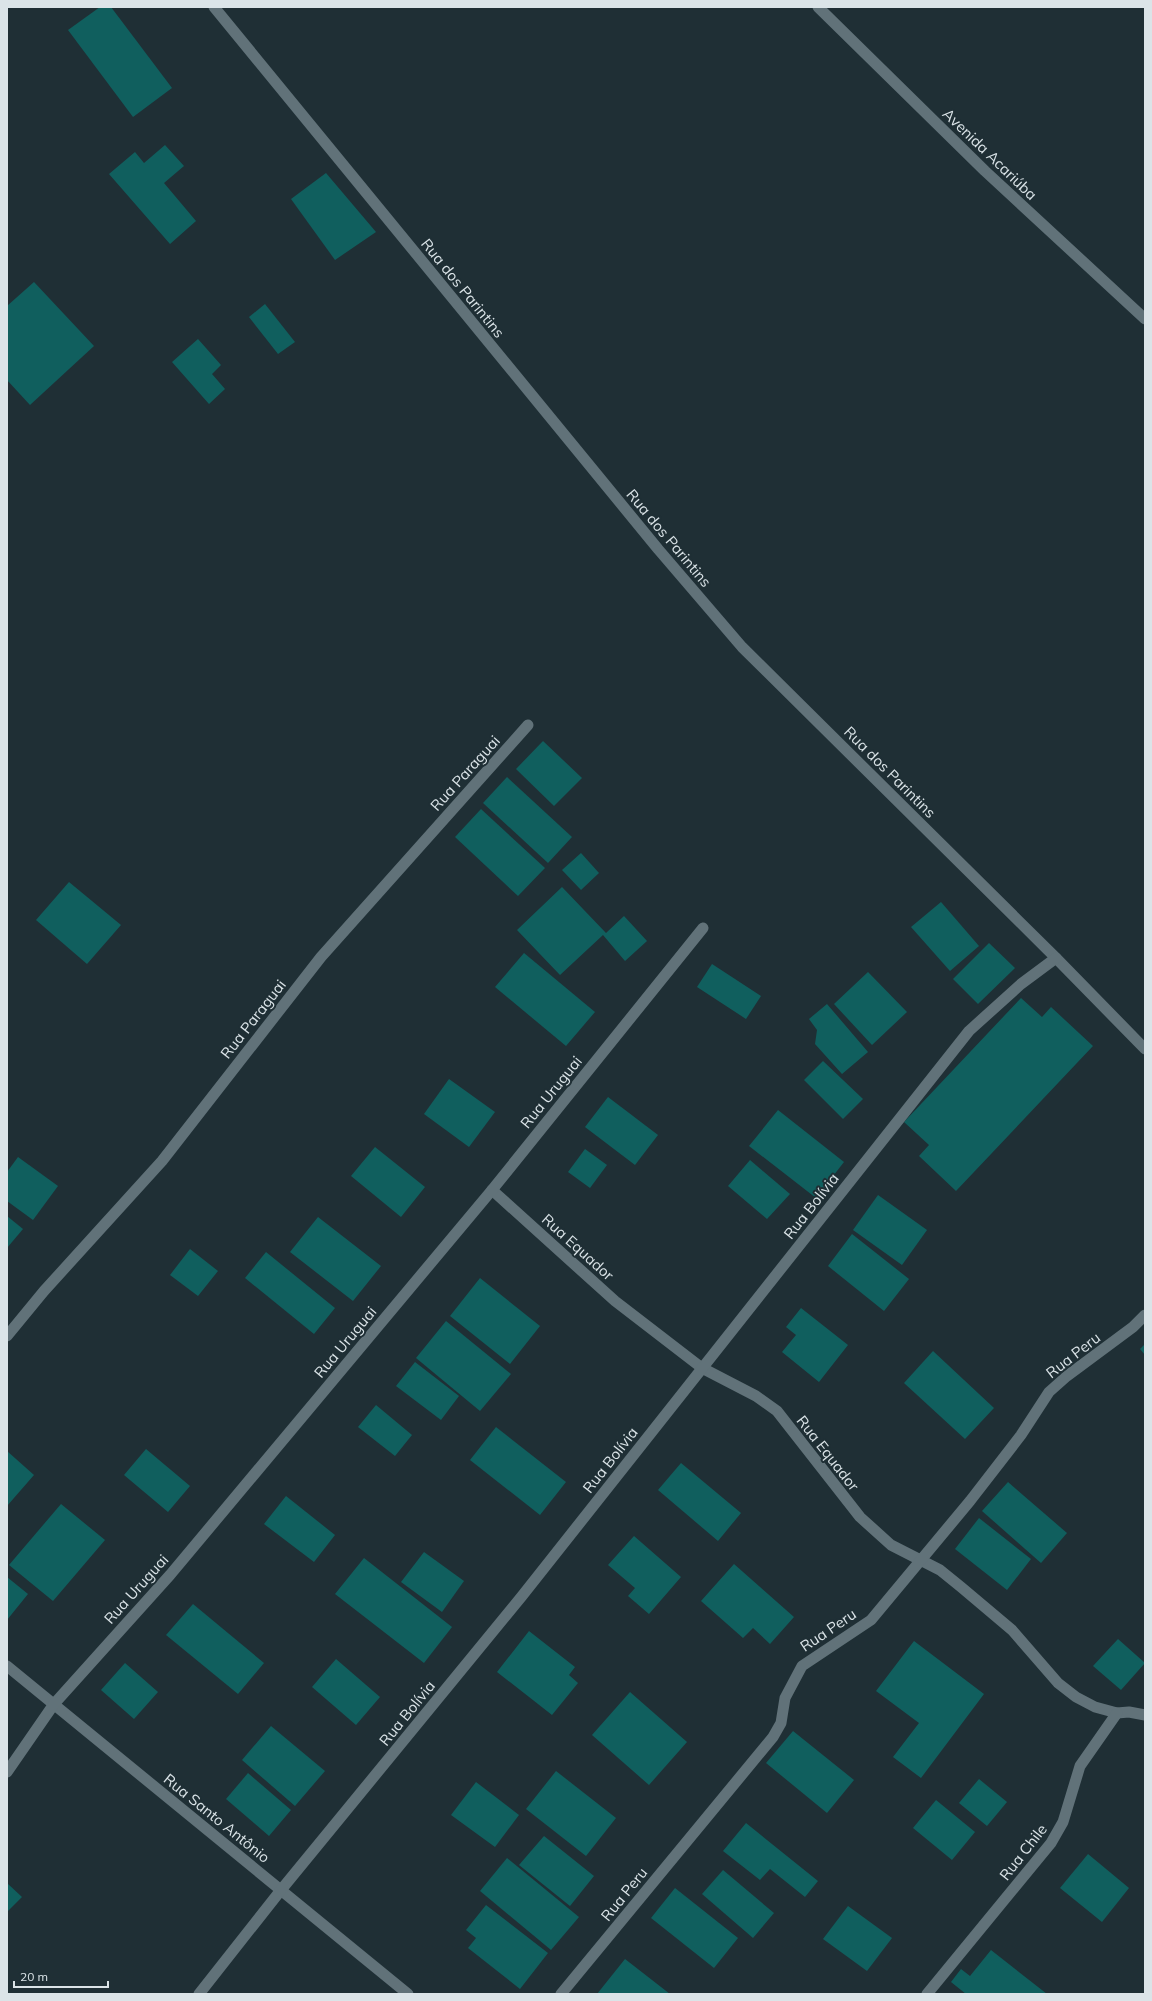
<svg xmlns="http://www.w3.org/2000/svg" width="1152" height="2001" viewBox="0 0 1152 2001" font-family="Mulish,sans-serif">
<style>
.building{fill:#105f5e}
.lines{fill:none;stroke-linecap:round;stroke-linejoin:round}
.minor{stroke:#617279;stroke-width:11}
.labels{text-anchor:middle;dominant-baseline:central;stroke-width:4;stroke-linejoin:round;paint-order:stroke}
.street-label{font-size:15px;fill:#dbe4e8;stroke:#1f2f35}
</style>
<rect width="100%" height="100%" fill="#1f2f35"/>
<g class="building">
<path d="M100,7H111L172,88L133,117L68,30Z"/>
<path d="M165,145L184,166L164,183L196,221L170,244L109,174L135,152L144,163Z"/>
<path d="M326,173L376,232L335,260L291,199Z"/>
<path d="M34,282L94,346L30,405L7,380V306Z"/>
<path d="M265,304L295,342L278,354L249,317Z"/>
<path d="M198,339L221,365L212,374L225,389L209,404L172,362Z"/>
<path d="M543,741L582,778L554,806L516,769Z"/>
<path d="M507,777L572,837L548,863L483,803Z"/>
<path d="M481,809L545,868L518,896L455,837Z"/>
<path d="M581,853L599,873L581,890L562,870Z"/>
<path d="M69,882L121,925L87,964L36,920Z"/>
<path d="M562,887L606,933L624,916L647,941L625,961L603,935L560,975L517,930Z"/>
<path d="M941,902L979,946L950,971L911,927Z"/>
<path d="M989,943L1015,968L978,1004L953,979Z"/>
<path d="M524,953L595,1012L566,1046L495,987Z"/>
<path d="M712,964L761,996L746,1019L697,987Z"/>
<path d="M868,972L907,1012L872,1045L834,1004Z"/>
<path d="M1021,998L1042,1017L1051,1007L1093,1046L956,1191L919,1156L929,1145L904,1122Z"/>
<path d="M827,1004L868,1052L842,1074L815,1044L817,1030L809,1019Z"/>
<path d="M823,1061L863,1099L843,1119L804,1080Z"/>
<path d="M449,1079L495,1112L469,1147L424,1114Z"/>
<path d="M608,1097L658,1135L635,1165L585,1127Z"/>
<path d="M778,1110L844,1162L816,1198L749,1146Z"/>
<path d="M375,1147L425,1187L401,1217L351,1176Z"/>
<path d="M585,1149L607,1165L590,1188L568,1172Z"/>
<path d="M18,1157L58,1186L33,1220L7,1201V1172Z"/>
<path d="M750,1160L790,1194L767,1219L728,1186Z"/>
<path d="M878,1195L927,1230L902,1265L853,1230Z"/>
<path d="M7,1216L23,1229L7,1248Z"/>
<path d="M318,1217L381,1266L353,1301L290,1252Z"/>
<path d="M852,1234L909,1279L884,1311L828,1266Z"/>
<path d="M190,1249L218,1271L198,1296L170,1275Z"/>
<path d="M266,1252L335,1308L314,1334L245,1278Z"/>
<path d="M480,1278L540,1326L510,1364L450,1316Z"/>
<path d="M801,1308L848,1345L819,1382L782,1352L796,1335L786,1327Z"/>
<path d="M446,1321L511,1374L480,1411L416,1358Z"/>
<path d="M1145,1344V1355L1140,1349Z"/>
<path d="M933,1351L994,1408L965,1439L904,1383Z"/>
<path d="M415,1362L459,1396L441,1420L396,1386Z"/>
<path d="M376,1405L412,1435L395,1456L358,1427Z"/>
<path d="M496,1427L566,1482L540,1515L470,1460Z"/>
<path d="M146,1449L190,1486L168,1512L124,1475Z"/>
<path d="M7,1451L34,1475L7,1506Z"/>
<path d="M681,1463L741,1513L718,1541L658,1490Z"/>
<path d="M1008,1482L1067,1533L1041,1563L982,1511Z"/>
<path d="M286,1496L335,1535L314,1562L264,1524Z"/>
<path d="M61,1504L105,1540L53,1601L9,1565Z"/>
<path d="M979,1518L1031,1559L1007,1590L955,1549Z"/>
<path d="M634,1536L681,1577L649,1614L628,1596L635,1588L608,1565Z"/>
<path d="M424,1552L464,1581L442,1612L401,1582Z"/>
<path d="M364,1558L452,1627L424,1663L335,1594Z"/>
<path d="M734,1564L794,1617L770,1644L753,1628L743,1638L701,1601Z"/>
<path d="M7,1577L28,1594L7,1620Z"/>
<path d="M193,1604L264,1663L238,1694L166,1635Z"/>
<path d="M529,1631L575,1667L569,1675L578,1683L552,1715L497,1672Z"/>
<path d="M1118,1639L1145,1663L1121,1690L1093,1666Z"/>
<path d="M914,1641L984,1694L921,1778L893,1757L919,1723L876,1691Z"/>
<path d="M336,1659L380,1697L356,1725L312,1687Z"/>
<path d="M125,1663L158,1692L134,1719L101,1690Z"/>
<path d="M630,1692L687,1742L649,1785L592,1735Z"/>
<path d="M271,1726L325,1771L295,1806L242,1760Z"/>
<path d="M793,1731L854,1780L827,1813L766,1763Z"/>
<path d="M556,1771L616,1818L586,1856L526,1809Z"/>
<path d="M248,1773L291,1810L269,1836L226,1799Z"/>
<path d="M979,1779L1007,1802L987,1826L959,1803Z"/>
<path d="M476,1782L519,1815L495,1847L451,1815Z"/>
<path d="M936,1800L975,1832L952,1860L913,1828Z"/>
<path d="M746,1823L818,1881L805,1897L770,1869L760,1880L723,1851Z"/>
<path d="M544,1836L594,1876L570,1906L519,1865Z"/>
<path d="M1088,1854L1129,1888L1102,1922L1060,1888Z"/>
<path d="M507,1858L579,1917L551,1950L480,1891Z"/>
<path d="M723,1870L774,1913L753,1938L702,1894Z"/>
<path d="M7,1883L22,1897L7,1912Z"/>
<path d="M675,1888L738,1938L714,1968L651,1918Z"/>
<path d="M486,1905L548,1953L520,1989L468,1948L476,1938L466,1930Z"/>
<path d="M848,1906L892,1938L867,1971L823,1939Z"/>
<path d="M991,1950L1047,1994H966L951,1982L961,1969L970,1976Z"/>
<path d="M625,1959L670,1994H597Z"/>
</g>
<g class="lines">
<g class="minor">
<path d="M214,7L658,549L742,647L1056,958L1145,1049"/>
<path d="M818,7L985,171L1145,319"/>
<path d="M492,1190L615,1301L702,1368L756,1396L777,1411L860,1517L891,1545L940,1570L961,1587L1012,1630L1058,1683L1076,1697L1095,1707L1117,1713L1129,1712L1145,1715"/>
<path d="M7,1336L44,1291L162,1161L321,957L528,725"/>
<path d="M7,1666L408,1994"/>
<path d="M7,1772L54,1704L170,1575L492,1190L703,928"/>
<path d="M199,1994L281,1890L522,1596L969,1031L1021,984L1056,958"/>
<path d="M561,1994L773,1737L781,1723L785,1698L802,1666L871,1620L970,1501L1021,1435L1049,1392L1067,1376L1133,1327L1145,1315"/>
<path d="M927,1994L1051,1843L1063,1822L1080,1766L1117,1713"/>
</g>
</g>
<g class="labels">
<g class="street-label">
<text transform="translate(990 154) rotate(44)">Avenida Acariúba</text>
<text transform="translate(463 288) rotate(51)">Rua dos Parintins</text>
<text transform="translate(669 538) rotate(50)">Rua dos Parintins</text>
<text transform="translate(890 772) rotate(45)">Rua dos Parintins</text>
<text transform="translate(465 773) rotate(-48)">Rua Paraguai</text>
<text transform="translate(253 1019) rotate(-52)">Rua Paraguai</text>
<text transform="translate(551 1092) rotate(-51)">Rua Uruguai</text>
<text transform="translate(811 1206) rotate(-52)">Rua Bolívia</text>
<text transform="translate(578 1247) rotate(42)">Rua Equador</text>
<text transform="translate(345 1342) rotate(-50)">Rua Uruguai</text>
<text transform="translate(1073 1355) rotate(-38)">Rua Peru</text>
<text transform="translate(828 1453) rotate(52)">Rua Equador</text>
<text transform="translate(610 1460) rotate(-52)">Rua Bolívia</text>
<text transform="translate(136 1589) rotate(-48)">Rua Uruguai</text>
<text transform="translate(828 1630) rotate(-34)">Rua Peru</text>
<text transform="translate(407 1713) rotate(-51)">Rua Bolívia</text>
<text transform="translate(217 1818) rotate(39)">Rua Santo Antônio</text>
<text transform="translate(1023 1852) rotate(-52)">Rua Chile</text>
<text transform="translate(624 1894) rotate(-51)">Rua Peru</text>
</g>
</g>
<rect width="1152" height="2001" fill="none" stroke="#dbe4e8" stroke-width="16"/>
<path d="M14 1981v6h94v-6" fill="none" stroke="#dbe4e8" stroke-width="2"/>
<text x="20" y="1981" font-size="12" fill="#dbe4e8" stroke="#1f2f35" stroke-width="3" paint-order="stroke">20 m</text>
</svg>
